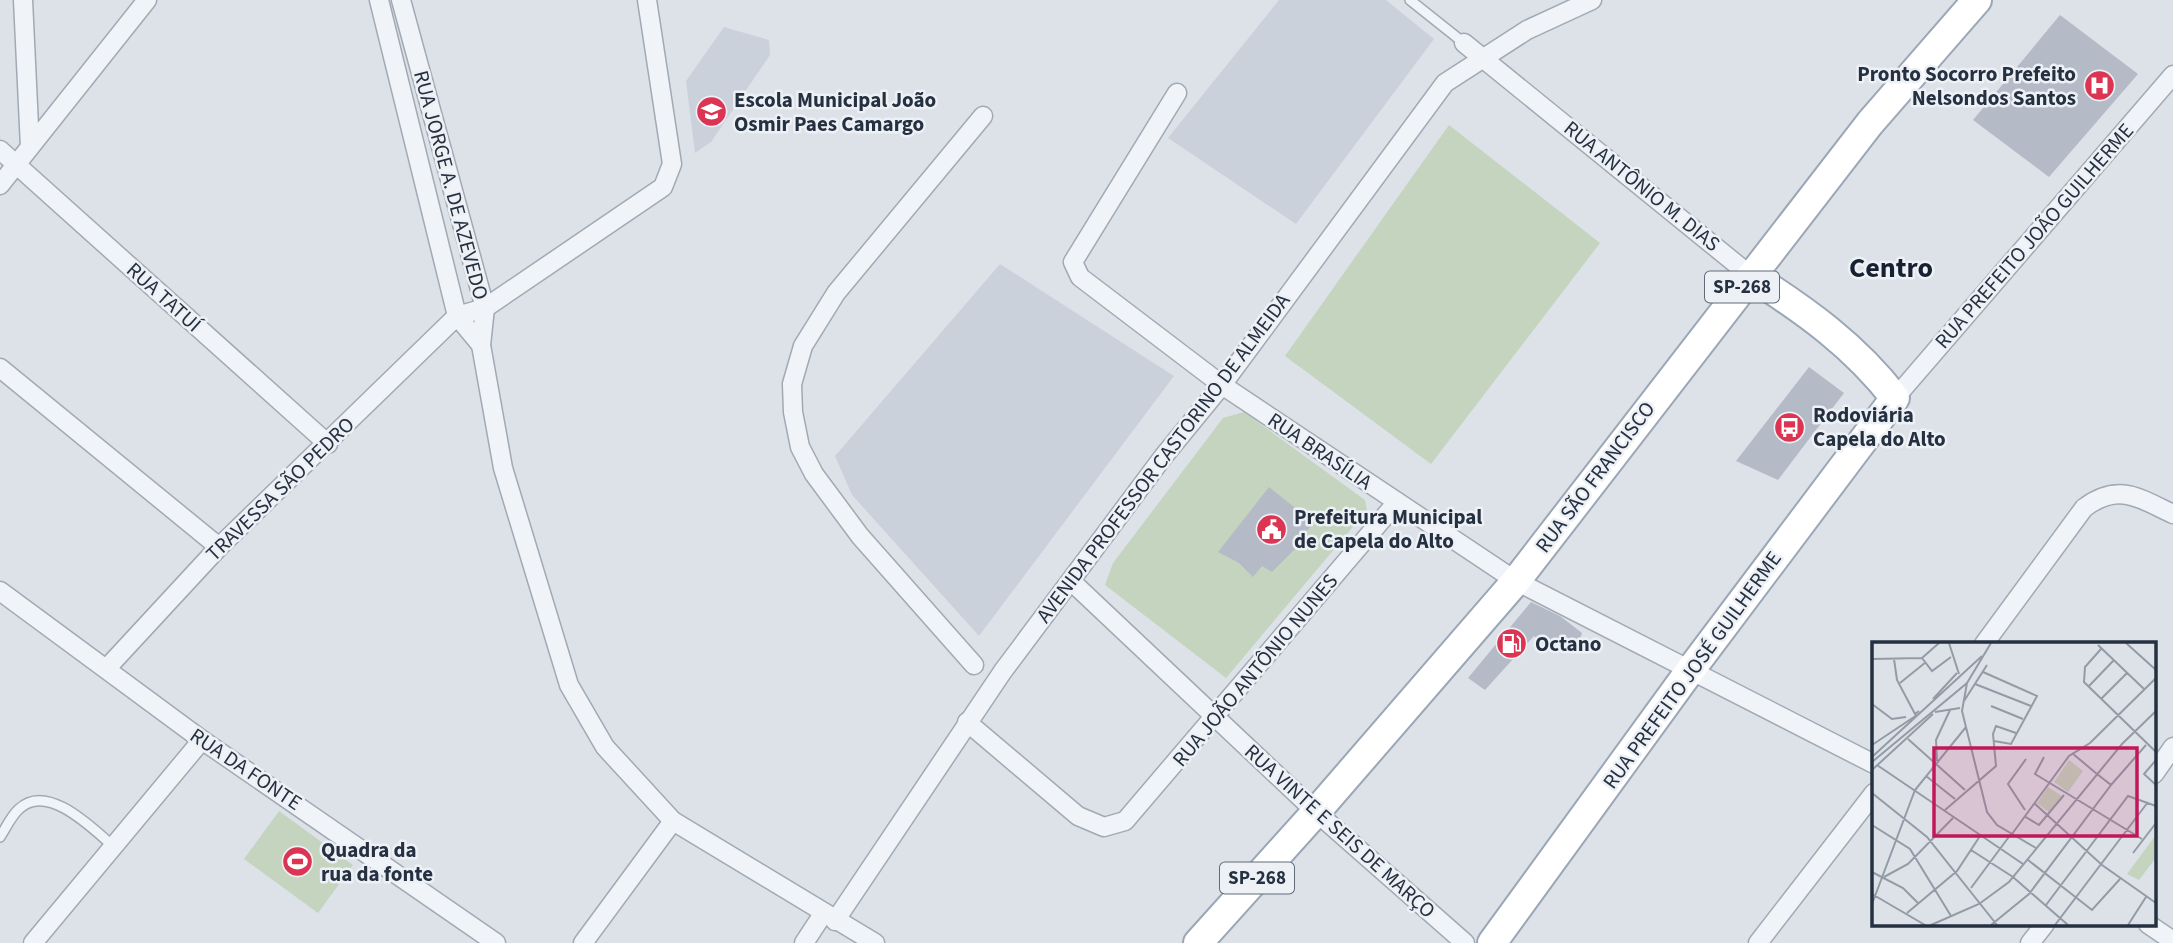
<svg xmlns="http://www.w3.org/2000/svg" width="2173" height="943" viewBox="0 0 2173 943" font-family="'Source Sans 3',sans-serif">
<style>
.built{fill:#cbd1db}
.green{fill:#c4d4be}
.building{fill:#b4bbc6}
.lines{fill:none;stroke-linecap:round;stroke-linejoin:round}
.lane-casing{stroke:#a2a9b3;stroke-width:12}
.street-casing{stroke:#a2a9b3;stroke-width:21}
.primary-casing{stroke:#9ba7b6;stroke-width:32}
.lane{stroke:#f0f3f7;stroke-width:9}
.street{stroke:#f0f3f7;stroke-width:18}
.primary{stroke:#fff;stroke-width:28}
.labels{text-anchor:middle;dominant-baseline:central;stroke-width:5;stroke-linejoin:round;paint-order:stroke}
.shield{fill:#edf1f6;stroke:#616a77;stroke-width:2}
.shield-label{font-size:19px;font-weight:bold;fill:#253041}
.poi-label{font-size:21px;font-weight:bold;fill:#253041;stroke:#edf1f6;text-anchor:start}
.street-label{font-size:21px;fill:#253041;stroke:#edf1f6}
.district-label{font-size:28px;font-weight:bold;fill:#182132;stroke:#edf1f6}
.inset-road{fill:none;stroke:#939ba6;stroke-width:2}
.view{fill:#c2185b;fill-opacity:0.15;stroke:#c2185b;stroke-width:3.5}
.inset-edge{fill:none;stroke:#253041;stroke-width:3.5}
</style>
<rect width="100%" height="100%" fill="#dde2e9"/>
<g class="built">
<path d="M1279,0H1386L1434,39L1296,224L1168,138Z"/>
<path d="M724,27L769,40L770,55L711,142L695,153L686,81Z"/>
<path d="M1000,264L1174,376L979,636L852,495L835,456Z"/>
</g>
<g class="green">
<path d="M1449,125L1600,243L1431,464L1285,356Z"/>
<path d="M1244,412L1365,500L1367,510L1226,678L1105,585L1113,563L1223,418Z"/>
<path d="M279,811L353,865L318,913L244,859Z"/>
</g>
<g class="building">
<path d="M2060,15L2138,74L2049,177L1973,120Z"/>
<path d="M1809,367L1844,393L1778,480L1736,461Z"/>
<path d="M1269,487L1314,523L1303,535L1302,542L1272,572L1262,566L1253,577L1239,563L1218,552Z"/>
<path d="M1531,602L1560,616L1582,633L1577,648L1563,639L1556,654L1534,636L1485,690L1468,678Z"/>
</g>
<g class="lines">
<defs>
<g id="lane">
<path d="M1410,0L1464,43"/>
<path d="M0,837C6,828 11,816 19,809C47,782 92,828 113,846"/>
</g>
<g id="street">
<path d="M23,0L30,147"/>
<path d="M379,0L457,316L481,345"/>
<path d="M401,0L485,308L481,345L503,468L569,685L605,747L673,821L875,943"/>
<path d="M1464,43L1751,276"/>
<path d="M1177,93L1073,262L1080,277L1222,385L1516,581L1874,764"/>
<path d="M0,150L328,444"/>
<path d="M0,185L147,0"/>
<path d="M0,368L219,547"/>
<path d="M1895,398L2173,75"/>
<path d="M1071,581L1316,812L1465,943"/>
<path d="M0,591L202,740L496,943"/>
<path d="M1984,644L2084,508C2118,482 2139,498 2173,514"/>
<path d="M974,665L860,536L814,474L800,447L793,412L792,384L803,346L836,293L983,116"/>
<path d="M107,668L219,547L457,316L485,308L663,187L672,164L647,0"/>
<path d="M967,722L1078,816L1104,827L1125,821L1397,502"/>
<path d="M2154,774L2173,747"/>
<path d="M835,921L1003,671L1163,457L1222,385L1445,83L1527,30L1592,0"/>
<path d="M2148,924L2173,941"/>
<path d="M33,943L202,740"/>
<path d="M583,943L673,821"/>
<path d="M804,943L823,914"/>
<path d="M1758,943L1874,793"/>
<path d="M2030,943L2045,924"/>
</g>
<g id="primary">
<path d="M1198,943L1316,812L1516,581L1870,123L1977,0"/>
<path d="M1492,943L1689,672L1895,398C1855,346 1806,311 1751,276"/>
</g>
</defs>
<use href="#lane" class="lane-casing"/>
<use href="#street" class="street-casing"/>
<use href="#primary" class="primary-casing"/>
<use href="#lane" class="lane"/>
<use href="#street" class="street"/>
<use href="#primary" class="primary"/>
</g>
<defs>
<symbol id="hospital-disc" viewBox="-11 -11 22 22"><circle r="9.5" fill="#dc3553" stroke="#edf1f6"/><path d="M-5-5h3v3.5h4V-5h3V5h-3V1.5h-4V5h-3Z" fill="#fff"/></symbol>
<symbol id="school-disc" viewBox="-11 -11 22 22"><circle r="9.5" fill="#dc3553" stroke="#edf1f6"/><path d="M0-5L7-2L0 1L-7-2ZM-4 1L0 2.5L4 1V4Q0 6-4 4Z" fill="#fff"/></symbol>
<symbol id="bus-disc" viewBox="-11 -11 22 22"><circle r="9.5" fill="#dc3553" stroke="#edf1f6"/><path d="M-5-6H5V4H4V6H2V4H-2V6H-4V4H-5ZM-3.5-4V0h7V-4ZM-3.5 1.2v1.5H-2V1.2ZM2 1.2v1.5H3.5V1.2Z" fill="#fff"/></symbol>
<symbol id="civic-disc" viewBox="-11 -11 22 22"><circle r="9.5" fill="#dc3553" stroke="#edf1f6"/><path d="M-.6-6.5H3V-4.5H.6V-3L4-1V1h2V6H-6V1h2V-1L-.6-3ZM-1.2 2.5V6h2.4V2.5Z" fill="#fff"/></symbol>
<symbol id="fuel-disc" viewBox="-11 -11 22 22"><circle r="9.5" fill="#dc3553" stroke="#edf1f6"/><path d="M-5.5-6h7V0h2V4h1.3V-2.5L3-4.5l.8-.8L6-3V5H2.5V1h-1V6h-7ZM-4.2-4.7v3.2H.2V-4.7Z" fill="#fff"/></symbol>
<symbol id="stadium-disc" viewBox="-11 -11 22 22"><circle r="9.5" fill="#dc3553" stroke="#edf1f6"/><path d="M0-5a6.5 5 0 1 0 0 10a6.5 5 0 1 0 0-10ZM-3.5-1.8h7v3.6h-7Z" fill="#fff"/></symbol>
</defs>
<g fill-rule="evenodd">
<use href="#hospital-disc" x="2082" y="68" width="35" height="35"/>
<use href="#school-disc" x="694" y="94" width="35" height="35"/>
<use href="#bus-disc" x="1772" y="410" width="35" height="35"/>
<use href="#civic-disc" x="1254" y="512" width="35" height="35"/>
<use href="#fuel-disc" x="1494" y="626" width="35" height="35"/>
<use href="#stadium-disc" x="280" y="844" width="35" height="35"/>
</g>
<g class="labels">
<g class="shield">
<rect x="1705" y="271.5" width="74" height="31" rx="5"/>
<rect x="1220" y="862.5" width="74" height="31" rx="5"/>
</g>
<g class="shield-label">
<text x="1742" y="287">SP-268</text>
<text x="1257" y="878">SP-268</text>
</g>
<g class="poi-label">
<text x="2076" y="74" text-anchor="end">Pronto Socorro Prefeito<tspan x="2076" dy="24">Nelsondos Santos</tspan></text>
<text x="734" y="100">Escola Municipal João<tspan x="734" dy="24">Osmir Paes Camargo</tspan></text>
<text x="1813" y="415">Rodoviária<tspan x="1813" dy="24">Capela do Alto</tspan></text>
<text x="1294" y="517">Prefeitura Municipal<tspan x="1294" dy="24">de Capela do Alto</tspan></text>
<text x="1535" y="644">Octano</text>
<text x="321" y="850">Quadra da<tspan x="321" dy="24">rua da fonte</tspan></text>
</g>
<g class="street-label">
<text transform="translate(451 185) rotate(75)">RUA JORGE A. DE AZEVEDO</text>
<text transform="translate(1642 186) rotate(39)">RUA ANTÔNIO M. DIAS</text>
<text transform="translate(2034 236) rotate(-49)">RUA PREFEITO JOÃO GUILHERME</text>
<text transform="translate(164 297) rotate(42)">RUA TATUÍ</text>
<text transform="translate(1320 451) rotate(34)">RUA BRASÍLIA</text>
<text transform="translate(1163 458) rotate(-53)">AVENIDA PROFESSOR CASTORINO DE ALMEIDA</text>
<text transform="translate(1595 477) rotate(-53)">RUA SÃO FRANCISCO</text>
<text transform="translate(280 489) rotate(-44)">TRAVESSA SÃO PEDRO</text>
<text transform="translate(1255 670) rotate(-50)">RUA JOÃO ANTÔNIO NUNES</text>
<text transform="translate(1692 670) rotate(-54)">RUA PREFEITO JOSÉ GUILHERME</text>
<text transform="translate(246 769) rotate(34)">RUA DA FONTE</text>
<text transform="translate(1340 831) rotate(42)">RUA VINTE E SEIS DE MARÇO</text>
</g>
<g class="district-label">
<text x="1891" y="268">Centro</text>
</g>
</g>
<g transform="translate(1872 642)">
<rect width="284" height="284" fill="#dde2e9"/>
<path d="M197,118L211,129L196,150L182,140ZM176,145L190,154L177,170L165,161ZM283,194V217L267,238L255,232Z" fill="#c4d4be"/>
<path class="inset-road" d="M77,1L87,32M254,1L284,28M226,3L272,47M229,7L213,25L212,40L284,110M50,16L60,29L79,15M50,16L67,1M0,17L50,16M22,17L25,38L43,72L47,69M111,30L165,54L139,102L122,99M28,41L54,20M95,41L90,69L115,170L125,183L164,206M103,42L159,64M217,44L242,18M61,57L85,31M229,57L255,31M92,59L115,23M0,62L20,77L34,75M119,64L151,77M63,70L88,66M36,97L93,148M0,103L45,73M200,111L225,132M0,115L110,14M172,115L163,132L270,197M284,118L272,132L284,143M65,119L64,98L78,68M0,120L95,41L119,1M5,123L151,222M0,128L61,72M54,134L83,157M239,143L274,103M0,151L55,195L125,283M162,161L230,223L284,261M73,168L124,124L121,92L124,84L144,91M153,168L136,142L154,117M152,174L167,183L192,153M0,183L38,207L79,274M140,192L197,114L218,101L284,36M99,208L141,235L196,283M261,211L284,181M156,218L220,268L248,237M0,230L31,246L46,261M12,235L36,222L81,176M99,246L139,192M0,252L53,283M0,262L43,148L94,85M174,263L256,154L284,164M35,271L85,229L108,194M59,283L107,262L137,240L250,102L284,69M119,283L157,252L239,143L225,132M183,283L276,160M256,283L274,255"/>
<path class="view" d="M62,106H265V194H62Z"/>
<rect width="284" height="284" class="inset-edge"/>
</g>
</svg>
